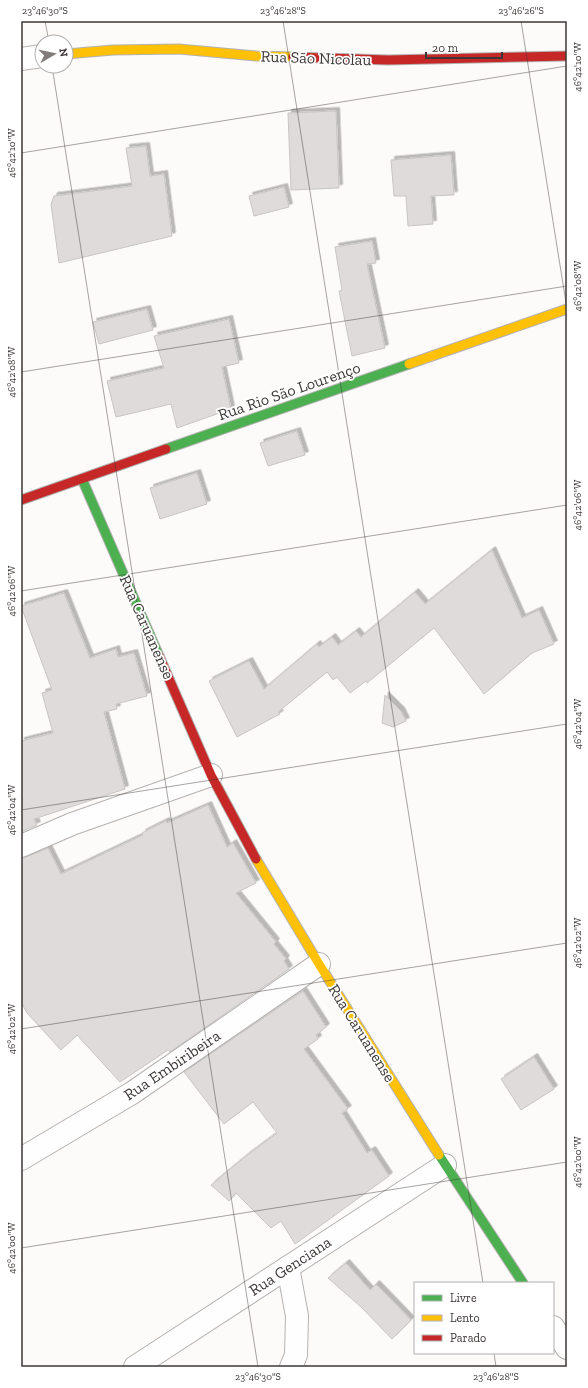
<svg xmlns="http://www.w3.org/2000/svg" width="588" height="1388" viewBox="0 0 588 1388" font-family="'Zilla Slab',serif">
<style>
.building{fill:#dedbda;stroke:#c8c5c4;filter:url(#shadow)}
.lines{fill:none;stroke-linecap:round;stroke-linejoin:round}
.street-casing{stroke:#b4b2b1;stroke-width:24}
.fast-casing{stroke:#b4b2b1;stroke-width:11}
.slow-casing{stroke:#b4b2b1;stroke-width:11}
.jam-casing{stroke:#b4b2b1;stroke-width:11}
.street{stroke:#fffefe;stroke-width:22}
.fast{stroke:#4caf50;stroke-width:9}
.slow{stroke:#ffc107;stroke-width:9}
.jam{stroke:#c62828;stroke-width:9}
.ticks{fill:none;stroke:#3c3736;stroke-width:1;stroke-opacity:0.45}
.labels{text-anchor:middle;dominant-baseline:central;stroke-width:3.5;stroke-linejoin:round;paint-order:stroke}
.street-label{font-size:16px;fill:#3c3736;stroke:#fff}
.neatline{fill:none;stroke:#3c3736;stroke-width:1.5}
.ticks-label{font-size:10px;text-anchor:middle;fill:#3c3736}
</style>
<defs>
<filter id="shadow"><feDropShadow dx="3.5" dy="-3.5" stdDeviation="0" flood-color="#0004"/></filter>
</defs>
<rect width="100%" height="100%" fill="#fdfbfa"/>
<g class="building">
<path d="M336,111L339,188L291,190L288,113Z"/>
<path d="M146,146L150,176L164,174L172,236L59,263L51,204L54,196L132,186L126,148Z"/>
<path d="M451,155L454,195L431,196L433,224L408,226L406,196H394L391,160Z"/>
<path d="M284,187L289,207L254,216L249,196Z"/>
<path d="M372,241L376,263L367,264L385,348L352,356L339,291L342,290L335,247Z"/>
<path d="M147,309L153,330L99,344L93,322Z"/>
<path d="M229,319L239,363L222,367L231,409L177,428L171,404L116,417L107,381L164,368L154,336Z"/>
<path d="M297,431L305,455L268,466L260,443Z"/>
<path d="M197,473L207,504L160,519L150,488Z"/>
<path d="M492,550L522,618L539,610L554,644L532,653L484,694L434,628L367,683L366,681L350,693L337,677L333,680L327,672L278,712L280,714L237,737L209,681L249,661L264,689L317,644L319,647L332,637L338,645L356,631L361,637L415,592L425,604Z"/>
<path d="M64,593L90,658L116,649L118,657L134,653L147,696L116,704L117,709L104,712L125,789L34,819L37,825L21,832V741L53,733L42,693L52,690L21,606Z"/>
<path d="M385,695L401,711L406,721L393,727L382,723Z"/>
<path d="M208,805L227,847L233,843L256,883L236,893L276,942L274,944L286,959L284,961L289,969L170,1052L168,1050L120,1082L77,1035L61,1050L27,1013L21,1002V858L26,857L48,848L61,874L143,835L142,833L166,821L167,823Z"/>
<path d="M303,991L326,1027L316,1035L318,1039L304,1049L348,1109L342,1113L367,1153L372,1150L389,1176L295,1244L281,1221L271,1228L236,1193L229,1201L211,1185L246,1156L277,1133L253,1102L224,1124L184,1072Z"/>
<path d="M534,1057L554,1089L521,1110L501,1079Z"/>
<path d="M346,1263L370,1290L376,1284L411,1320L392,1339L361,1307L328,1278Z"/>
</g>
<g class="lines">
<defs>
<g id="street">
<path d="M21,59L42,56"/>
<path d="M21,846L72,824L211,775"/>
<path d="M21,1159L132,1093L319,964"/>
<path d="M288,1267L297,1316L296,1355L291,1367"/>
<path d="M553,1327L567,1348"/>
<path d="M135,1367L445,1165"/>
</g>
<g id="fast">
<path d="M166,449L409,364"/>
<path d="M82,479L159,656"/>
<path d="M439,1155L523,1283"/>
</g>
<g id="slow">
<path d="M66,54L113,50L179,49L256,56L293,57"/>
<path d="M409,364L567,309"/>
<path d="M256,859L319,964L439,1155"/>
</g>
<g id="jam">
<path d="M293,57L388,60L567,56"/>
<path d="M21,500L166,449"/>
<path d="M159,656L211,775L256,859"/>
</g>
</defs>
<use href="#street" class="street-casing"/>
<use href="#fast" class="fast-casing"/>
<use href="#slow" class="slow-casing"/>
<use href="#jam" class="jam-casing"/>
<use href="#street" class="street"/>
<use href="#fast" class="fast"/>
<use href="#slow" class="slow"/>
<use href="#jam" class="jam"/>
</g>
<path class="ticks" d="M45,21L49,42M283,21L483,1283M521,21L567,309M52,66L258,1367M21,153L567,66M21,372L567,286M21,591L567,505M21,810L567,724M21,1029L567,943M21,1248L567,1162M494,1353L496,1367"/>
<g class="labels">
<g class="street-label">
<text transform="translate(316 58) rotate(2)">Rua São Nicolau</text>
<text transform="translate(289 391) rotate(-19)">Rua Rio São Lourenço</text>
<text transform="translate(147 627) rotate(66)">Rua Caruanense</text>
<text transform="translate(362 1033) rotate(58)">Rua Caruanense</text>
<text transform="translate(172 1065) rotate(-34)">Rua Embiribeira</text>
<text transform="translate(290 1266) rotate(-33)">Rua Genciana</text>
</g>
</g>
<rect width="588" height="1388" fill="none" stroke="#ffffff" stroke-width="44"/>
<rect x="414" y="1282" width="140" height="72" fill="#ffffff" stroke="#b1afaf"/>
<rect x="422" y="1295" width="20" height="6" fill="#4caf50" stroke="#b1afaf"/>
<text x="450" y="1302" font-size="12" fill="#3c3736">Livre</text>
<rect x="422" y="1315" width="20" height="6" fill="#ffc107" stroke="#b1afaf"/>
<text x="450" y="1322" font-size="12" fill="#3c3736">Lento</text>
<rect x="422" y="1335" width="20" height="6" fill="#c62828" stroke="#b1afaf"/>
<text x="450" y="1342" font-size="12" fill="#3c3736">Parado</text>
<g transform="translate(54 54) rotate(81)"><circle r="19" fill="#ffffff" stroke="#b1afaf"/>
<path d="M0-3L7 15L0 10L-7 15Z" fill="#807c7b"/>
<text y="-6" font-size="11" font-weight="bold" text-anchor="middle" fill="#3c3736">N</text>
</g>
<path d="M426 52v6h76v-6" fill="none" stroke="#3c3736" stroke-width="2"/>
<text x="432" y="52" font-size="12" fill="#3c3736" stroke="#ffffff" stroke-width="3" paint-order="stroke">20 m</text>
<rect x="22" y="22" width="544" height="1344" class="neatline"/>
<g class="ticks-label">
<text x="45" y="14">23°46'30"S</text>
<text x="283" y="14">23°46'28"S</text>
<text x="521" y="14">23°46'26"S</text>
<text transform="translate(577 67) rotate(-90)" y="4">46°42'10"W</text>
<text transform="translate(11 153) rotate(-90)" y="4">46°42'10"W</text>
<text transform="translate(577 286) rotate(-90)" y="4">46°42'08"W</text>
<text transform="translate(11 372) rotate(-90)" y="4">46°42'08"W</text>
<text transform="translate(577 505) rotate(-90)" y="4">46°42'06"W</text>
<text transform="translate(11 591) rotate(-90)" y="4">46°42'06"W</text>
<text transform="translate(577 724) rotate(-90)" y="4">46°42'04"W</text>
<text transform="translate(11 810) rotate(-90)" y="4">46°42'04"W</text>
<text transform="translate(577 943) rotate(-90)" y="4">46°42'02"W</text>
<text transform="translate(11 1029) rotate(-90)" y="4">46°42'02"W</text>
<text transform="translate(577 1162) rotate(-90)" y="4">46°42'00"W</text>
<text transform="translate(11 1248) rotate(-90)" y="4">46°42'00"W</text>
<text x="258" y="1380">23°46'30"S</text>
<text x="496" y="1380">23°46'28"S</text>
</g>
</svg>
